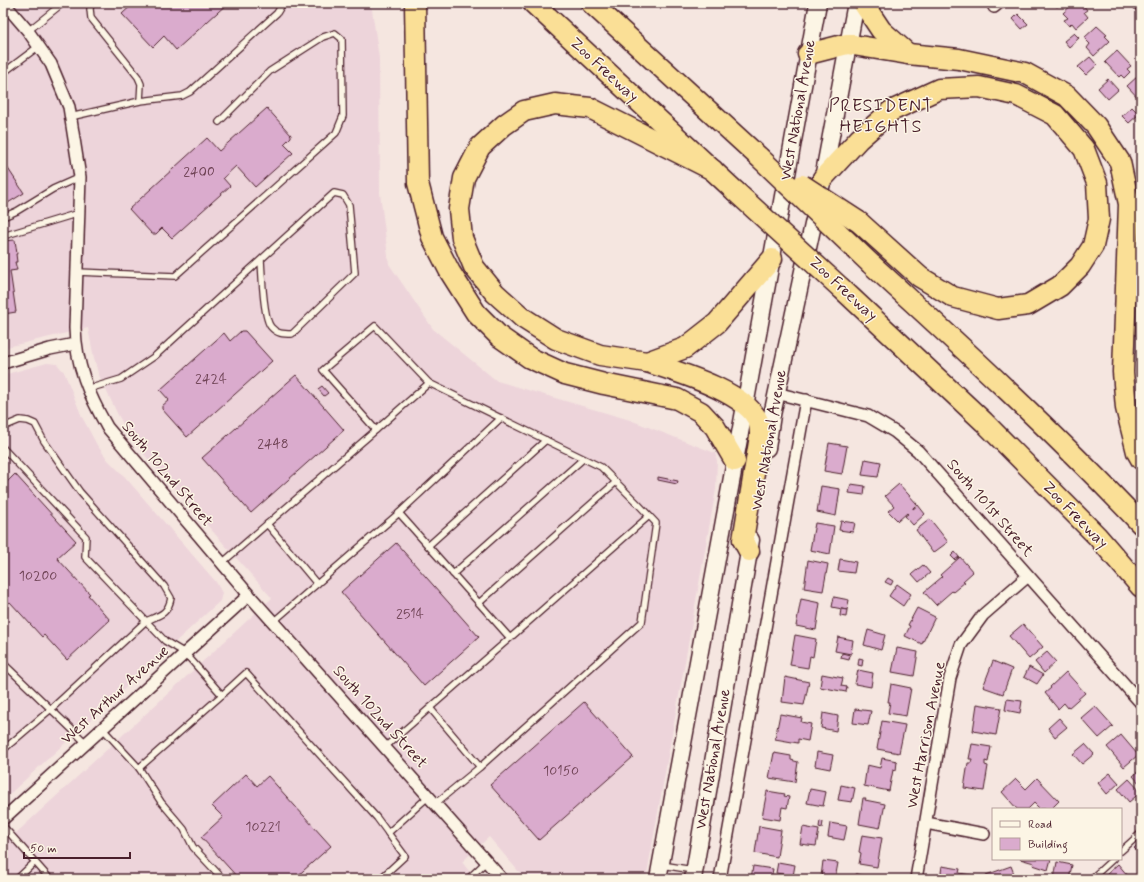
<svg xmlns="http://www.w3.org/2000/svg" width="1144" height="882" viewBox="0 0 1144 882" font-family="Mynerve,sans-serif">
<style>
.built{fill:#edd4da}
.building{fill:#daabcd;stroke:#4a1f2b}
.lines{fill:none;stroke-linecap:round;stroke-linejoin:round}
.service-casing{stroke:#4a1f2b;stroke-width:8}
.minor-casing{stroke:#4a1f2b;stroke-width:14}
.secondary-casing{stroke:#4a1f2b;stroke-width:19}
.motorway-casing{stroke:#4a1f2b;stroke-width:23}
.service{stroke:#fcf5e5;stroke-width:5.5}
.minor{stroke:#fcf5e5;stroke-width:11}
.secondary{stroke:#fcf5e5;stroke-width:16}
.motorway{stroke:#fadf96;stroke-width:20}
.motorway-bridge-casing{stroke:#4a1f2b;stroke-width:23;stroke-linecap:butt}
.motorway-bridge{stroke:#fadf96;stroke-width:20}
.labels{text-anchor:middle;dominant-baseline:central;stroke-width:3;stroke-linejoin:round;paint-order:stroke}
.number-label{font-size:14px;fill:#6e4254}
.street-label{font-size:16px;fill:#4a1f2b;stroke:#fcf5e5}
.quarter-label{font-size:18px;letter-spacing:1px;fill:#4a1f2b;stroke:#fcf5e5}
</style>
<rect width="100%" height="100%" fill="#f5e6e0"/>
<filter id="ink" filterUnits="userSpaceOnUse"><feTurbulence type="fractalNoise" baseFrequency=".025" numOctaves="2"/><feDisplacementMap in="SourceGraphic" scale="8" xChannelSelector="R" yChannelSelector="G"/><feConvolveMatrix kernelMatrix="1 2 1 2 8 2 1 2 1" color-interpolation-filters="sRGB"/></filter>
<g filter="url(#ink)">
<g class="built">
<path d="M3,3H371L379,58L380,193L389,264L433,329L497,381L630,420L715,453L717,461L716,489L646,879H525L489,837L462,862L475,879H3V845L272,598L143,453L131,437L118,415L98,373L94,358L88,328L3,348Z"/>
<path d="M47,363L57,364L64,372L82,417L97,445L108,460L125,477L216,582L222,593L220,601L3,800V375Z"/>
</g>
<g class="building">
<path d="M134,3H228L176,50L164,36L153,47L122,14Z"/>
<path d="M1053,3H1066L1062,7L1060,4L1057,7Z"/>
<path d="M1074,3H1076L1081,7L1083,5L1087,10L1084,12L1088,17L1076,28L1072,23L1069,26L1064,20L1068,18L1063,13Z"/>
<path d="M1018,14L1028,24L1022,29L1013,19Z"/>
<path d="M1097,26L1107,35L1105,36L1110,41L1094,56L1087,48L1090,44L1084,38Z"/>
<path d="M1074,33L1079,38L1069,47L1064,41Z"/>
<path d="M1117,51L1131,66L1127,69L1130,72L1124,78L1121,75L1119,77L1105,62Z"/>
<path d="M1090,57L1097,65L1086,75L1078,67Z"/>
<path d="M1139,75L1141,77V101L1127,86Z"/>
<path d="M1108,79L1118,90L1108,99L1098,88Z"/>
<path d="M1132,107L1139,114L1129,123L1122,116Z"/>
<path d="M267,108L291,135V137L284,144L293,153L255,187L236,166L223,178L230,186L172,238L162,228L156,234H152L129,209L207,138L219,151Z"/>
<path d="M3,161L24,193L3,206Z"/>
<path d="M15,240L17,254H16L17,262H15L17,270L10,271L16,312L4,314L3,315V241Z"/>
<path d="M241,331H245L272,361L187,437L162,409V406L169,400L160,390L224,333L230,341Z"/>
<path d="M296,375L344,430L251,513L202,458Z"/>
<path d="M322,386L328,393L324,396L318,389Z"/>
<path d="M829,443L847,446L842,474L824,471Z"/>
<path d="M865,459L881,462L878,477L862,475Z"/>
<path d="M15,474L76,541L57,558L90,594L88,595L110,620L67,660L44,635L42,637L10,602L3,608V486Z"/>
<path d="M658,477L678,481L677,484L658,480Z"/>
<path d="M851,484L865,486L864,495L849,493Z"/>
<path d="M899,484L917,504L913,508V509L918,505L925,514L913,525L905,516L908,514L907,513L898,521L888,511L894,506L885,496Z"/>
<path d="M821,486L840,489L836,516L817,512Z"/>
<path d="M930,519L948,542L933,553L916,530Z"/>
<path d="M841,521L855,523L853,532L839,530Z"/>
<path d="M815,523L834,526L830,554L810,550Z"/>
<path d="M396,543L479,637L424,686L341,592Z"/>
<path d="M955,552L959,557L955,560L951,556Z"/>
<path d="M960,557L973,572L963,581L965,582L953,592L952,591L936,605L924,592L942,577L940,575Z"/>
<path d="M840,559L856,562L854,573L838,571Z"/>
<path d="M808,560L828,564L823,591L804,588Z"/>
<path d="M923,565L930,573L919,582L912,574Z"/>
<path d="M888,578L893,581L891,585L885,582Z"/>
<path d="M897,584L911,594L903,606L889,596Z"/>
<path d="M834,597L849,600L847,610L832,607Z"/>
<path d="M801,599L820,603L816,630L796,626Z"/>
<path d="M917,608L935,617L922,644L905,636L910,626L908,625Z"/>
<path d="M841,609L847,610L846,617L840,616Z"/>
<path d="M1023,624L1043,647L1029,659L1009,636Z"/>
<path d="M868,630L885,635L881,650L864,645Z"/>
<path d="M795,635L816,639L813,657L810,656L808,668L790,665Z"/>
<path d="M838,637L853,640L851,654L835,651Z"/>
<path d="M897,648L918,652L914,676L892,672Z"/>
<path d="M1047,652L1056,662L1044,673L1035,662Z"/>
<path d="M842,653L850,655L849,660L841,658Z"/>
<path d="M859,658L863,659L862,666L858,665Z"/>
<path d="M993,661L1012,669L1003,694L983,687Z"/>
<path d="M1029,667L1043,675L1037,684L1024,677Z"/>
<path d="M858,670L873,673L871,687L855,684Z"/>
<path d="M1066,672L1085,693L1068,708L1064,703L1058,709L1045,693L1051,688L1050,687Z"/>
<path d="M822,674L843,678L841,686L847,687L846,692L820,687Z"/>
<path d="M785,677L809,682L804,705L782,702Z"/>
<path d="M891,684L911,688L906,716L888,713L890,702H888Z"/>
<path d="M1007,699L1022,701L1020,713L1005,710Z"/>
<path d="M584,702L633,757L539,840L490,785Z"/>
<path d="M977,704L1001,708L996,735L973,731Z"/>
<path d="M1095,706L1113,726L1099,738L1081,718Z"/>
<path d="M855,709L871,711L868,725L853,723Z"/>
<path d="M823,713L838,716L836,731L821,728Z"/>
<path d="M780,714L802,718L801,722L811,724L808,741L798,739V743L775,739Z"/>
<path d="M1059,718L1067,727L1055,737L1048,728Z"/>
<path d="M882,721L905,725L899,753L877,749Z"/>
<path d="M1121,735L1138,755L1124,767L1107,747Z"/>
<path d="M972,744L991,747L988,762L985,761V765L988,766L984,791L964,788L968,763H971L972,759H969Z"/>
<path d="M1085,744L1094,754L1082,764L1073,754Z"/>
<path d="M817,752L833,755L830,769L815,766Z"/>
<path d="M774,753L791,756V760L798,762L795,782L769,778Z"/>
<path d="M882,758L897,761L896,771L893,770L889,791L864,786L867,765L880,768Z"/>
<path d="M1141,769V785L1133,776Z"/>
<path d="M1110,773L1119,783L1107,794L1098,783Z"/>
<path d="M246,774L257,786L268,776L331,846L294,879H239L201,837L223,817L212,806Z"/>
<path d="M1037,778L1059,801L1051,809H1040L1034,803L1028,809H1017L1002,792L1016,779L1026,789Z"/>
<path d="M1129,779L1141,792L1129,802L1118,789Z"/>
<path d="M841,785L855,788L852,802L838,800Z"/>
<path d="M810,789L826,792L823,806L807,803Z"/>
<path d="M767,791L785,794L784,796L789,797L787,808L782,807L780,820L762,817Z"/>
<path d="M863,798H866L865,800L885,804L880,828L859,824Z"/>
<path d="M820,821L823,822L822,828L819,827Z"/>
<path d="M830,823L847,826L844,840L828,837Z"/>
<path d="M759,826L781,830L777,857L755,853Z"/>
<path d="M803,827L819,830L816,846L800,844Z"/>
<path d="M862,835L882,838L877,867L859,864L861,853L859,852Z"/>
<path d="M1141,842V855L1134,848Z"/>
<path d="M1020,859H1051L1048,870L1033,865L1034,863Z"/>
<path d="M823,861L838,863L835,879L821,877Z"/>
<path d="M778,862L795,865L793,876L776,873Z"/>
<path d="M1057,862L1072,865L1069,879H1054Z"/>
<path d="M1118,864L1128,876L1125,879H1110L1106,875Z"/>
<path d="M753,866L773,869L771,879H751Z"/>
<path d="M942,866L960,869L959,873L971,875V879H940Z"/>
<path d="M1011,866L1016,879H987L986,875Z"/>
<path d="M856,874L879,879H855Z"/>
</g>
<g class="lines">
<defs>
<g id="service">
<path d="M91,3L90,9L91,18L138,77L141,84L140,101"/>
<path d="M28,31L63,3"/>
<path d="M3,73L39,46"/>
<path d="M70,117L140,101L182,96L190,92L277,13L283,3"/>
<path d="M3,217L17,211L53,189L80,177"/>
<path d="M3,236L79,213"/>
<path d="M77,272L175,276L336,133L343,116L342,39L335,33L323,37L270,71L219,122"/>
<path d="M88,389L121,379L155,356L334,193L343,195L349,205L355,273L292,334C283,334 277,334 271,327C263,318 262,273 261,260"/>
<path d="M3,427L20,420L28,421L35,424L44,441L80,492L164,586L171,598C168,614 160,615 146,621L51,709L3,750"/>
<path d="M376,430L429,383"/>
<path d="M3,448L86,537L85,557L165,641L185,653L222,695L139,768L102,728"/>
<path d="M399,513L501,418"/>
<path d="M267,524L317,584"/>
<path d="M428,546L546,440"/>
<path d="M222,563L376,430L323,370L375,326L429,383L601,467L638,504L656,523L642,622L480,767L436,803"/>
<path d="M453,574L583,459"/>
<path d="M479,603L616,482"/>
<path d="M273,622L399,513L510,638L385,747"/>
<path d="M510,638L649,516"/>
<path d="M3,663L86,743"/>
<path d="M222,695L246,673L377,818L388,833"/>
<path d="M430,708L480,767"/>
<path d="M139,768L161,802L184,829L193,847L223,879"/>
<path d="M3,826L35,862L17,879"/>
<path d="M1121,851L1141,833"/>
<path d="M35,862L50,879"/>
<path d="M662,865L693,870"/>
<path d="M380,879L405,856L388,833L429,796"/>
<path d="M468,879L487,861"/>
<path d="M1091,879L1113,859"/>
</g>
<g id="minor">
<path d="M4,3L28,31L51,64L69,107L80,177L75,328C76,366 89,395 107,427L249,595L502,879"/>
<path d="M1138,3L1141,6"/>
<path d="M994,7L999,3"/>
<path d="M3,363L50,349L75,344"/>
<path d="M776,393L868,416L895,432L918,451L1141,703"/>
<path d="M3,819L249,595"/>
<path d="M926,823L984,834"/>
<path d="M720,879L806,400"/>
<path d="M916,879L950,678L961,645L983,615L1028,576"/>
</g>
<g id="secondary">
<path d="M767,448L772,415L823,178L856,3"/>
<path d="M658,879L735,461L818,3"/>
<path d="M693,879L751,540"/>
</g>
<g id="motorway">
<path d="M415,3L418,183L432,237L450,272L476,313L500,337L530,358L565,374L604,384L677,399L701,412L715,427L735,461"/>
<path d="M533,3L735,191"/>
<path d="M591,3L759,157"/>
<path d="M863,3L881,30L908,54"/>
<path d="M808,54L847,44L908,54L959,59L1025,73L1067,96L1096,126L1120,162L1129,204L1123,372L1126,408L1137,452L1141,459"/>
<path d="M713,170L590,108L555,104L524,111L504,125L480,147L464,178L459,209L462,238L474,267L495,293L523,318L556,339L600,355L647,362L685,348L717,323L772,259"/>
<path d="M823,178L859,139L891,111L939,89L979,87L1016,95L1055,115L1084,149L1097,183L1099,219L1093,246L1080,266L1060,286L1028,305L998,309L953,297L920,277L859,222"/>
<path d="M871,264C963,348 1055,433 1141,524"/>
<path d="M841,288L984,422L1097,536L1141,587"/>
<path d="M647,362C675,371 751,393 759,424C760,428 760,432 760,436L743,540L749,551"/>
</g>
</defs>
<use href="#service" class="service-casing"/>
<use href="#minor" class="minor-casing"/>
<use href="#secondary" class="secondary-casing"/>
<use href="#motorway" class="motorway-casing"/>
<use href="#service" class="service"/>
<use href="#minor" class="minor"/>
<use href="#secondary" class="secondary"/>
<use href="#motorway" class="motorway"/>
<defs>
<g id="motorway-bridge">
<path d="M759,157L871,264"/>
<path d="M802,185L859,222"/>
<path d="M735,191L841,288"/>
</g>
</defs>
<use href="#motorway-bridge" class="motorway-bridge-casing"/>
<use href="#motorway-bridge" class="motorway-bridge"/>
</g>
</g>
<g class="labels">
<g class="number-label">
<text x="199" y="172">2400</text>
<text x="211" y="379">2424</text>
<text x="273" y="444">2448</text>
<text x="38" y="576">10200</text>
<text x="410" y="614">2514</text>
<text x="561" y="771">10150</text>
<text x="263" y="827">10221</text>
</g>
<g class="street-label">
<text transform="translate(604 70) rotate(43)">Zoo Freeway</text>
<text transform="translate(798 110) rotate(-80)">West National Avenue</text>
<text transform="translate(843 289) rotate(43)">Zoo Freeway</text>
<text transform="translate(769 440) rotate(-80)">West National Avenue</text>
<text transform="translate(167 474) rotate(50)">South 102nd Street</text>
<text transform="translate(990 508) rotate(49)">South 101st Street</text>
<text transform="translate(1075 515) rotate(46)">Zoo Freeway</text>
<text transform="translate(115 695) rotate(-42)">West Arthur Avenue</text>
<text transform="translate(380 717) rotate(48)">South 102nd Street</text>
<text transform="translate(926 735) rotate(-79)">West Harrison Avenue</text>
<text transform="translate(713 759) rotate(-80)">West National Avenue</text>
</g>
<g class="quarter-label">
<text x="881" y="106">PRESIDENT<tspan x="881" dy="21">HEIGHTS</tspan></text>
</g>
</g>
<rect width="1144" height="882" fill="none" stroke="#fcf5e5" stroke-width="16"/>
<rect x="8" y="8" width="1128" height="866" fill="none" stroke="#4a1f2b" stroke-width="1.5" filter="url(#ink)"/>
<rect x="992" y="808" width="130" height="52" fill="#fcf5e5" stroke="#b59f9b"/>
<rect x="1000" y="821" width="20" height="6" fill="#fcf5e5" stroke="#b59f9b"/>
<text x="1028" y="828" font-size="12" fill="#4a1f2b">Road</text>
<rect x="1000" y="838" width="20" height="12" fill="#daabcd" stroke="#b59f9b"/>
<text x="1028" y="848" font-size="12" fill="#4a1f2b">Building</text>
<path d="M24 852v6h106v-6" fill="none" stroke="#4a1f2b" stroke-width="2"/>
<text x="30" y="852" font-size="12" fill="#4a1f2b" stroke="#fcf5e5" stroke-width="3" paint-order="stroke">50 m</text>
</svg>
